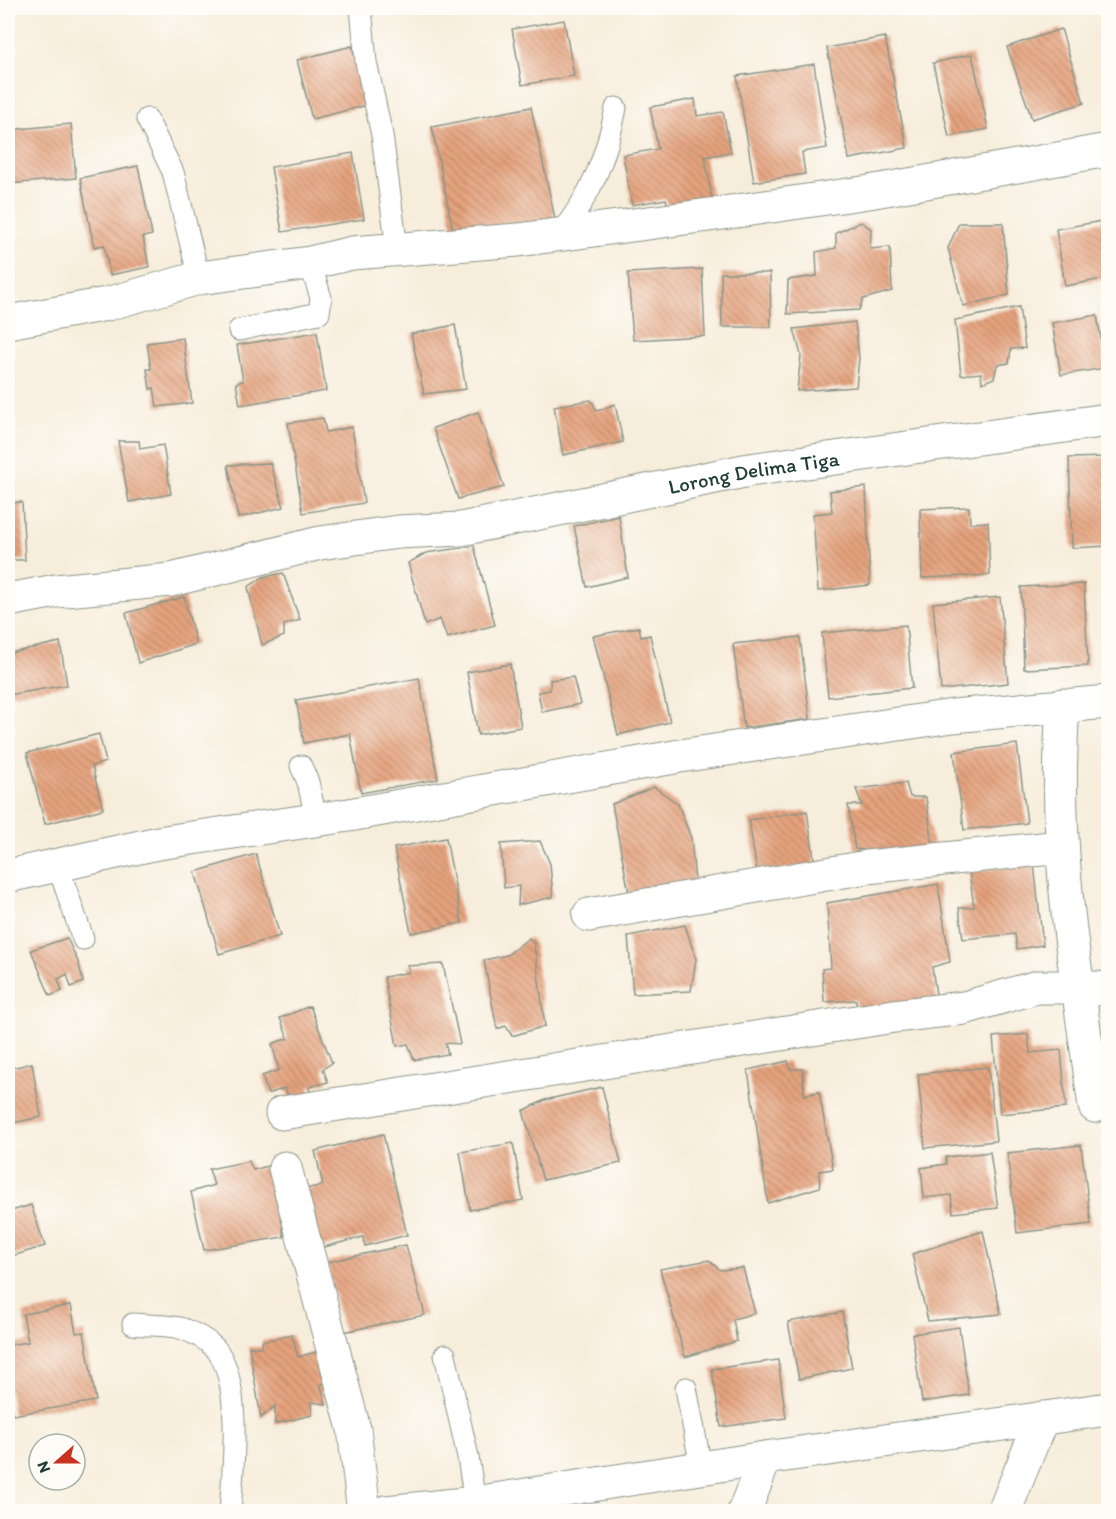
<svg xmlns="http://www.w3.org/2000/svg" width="1116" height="1519" viewBox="0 0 1116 1519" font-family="Itim,sans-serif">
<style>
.building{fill:url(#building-back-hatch)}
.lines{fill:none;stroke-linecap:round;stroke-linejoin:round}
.lane-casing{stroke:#8b9588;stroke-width:23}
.street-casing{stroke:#8b9588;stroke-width:35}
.secondary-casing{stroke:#8b9588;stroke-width:35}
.lane{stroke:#fff;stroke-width:21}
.street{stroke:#fff;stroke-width:33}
.secondary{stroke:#fff;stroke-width:33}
.labels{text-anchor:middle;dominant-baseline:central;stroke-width:6;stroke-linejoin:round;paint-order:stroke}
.street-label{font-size:21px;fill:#1f3d34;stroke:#fdfcf7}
</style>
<defs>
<pattern id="building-back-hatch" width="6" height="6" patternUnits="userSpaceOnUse" patternTransform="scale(1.5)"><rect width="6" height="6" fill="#e6a37e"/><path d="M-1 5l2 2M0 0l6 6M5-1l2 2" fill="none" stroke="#ba8668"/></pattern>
</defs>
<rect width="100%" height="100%" fill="#fdfcf7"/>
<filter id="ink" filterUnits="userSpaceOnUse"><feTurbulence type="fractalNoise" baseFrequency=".0167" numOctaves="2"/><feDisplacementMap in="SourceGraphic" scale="12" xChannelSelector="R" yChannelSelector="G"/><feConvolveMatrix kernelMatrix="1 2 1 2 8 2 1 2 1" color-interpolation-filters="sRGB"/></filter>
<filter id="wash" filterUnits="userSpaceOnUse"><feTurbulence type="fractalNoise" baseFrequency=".008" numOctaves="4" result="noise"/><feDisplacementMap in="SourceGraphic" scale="24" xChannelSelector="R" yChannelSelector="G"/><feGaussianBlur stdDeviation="1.35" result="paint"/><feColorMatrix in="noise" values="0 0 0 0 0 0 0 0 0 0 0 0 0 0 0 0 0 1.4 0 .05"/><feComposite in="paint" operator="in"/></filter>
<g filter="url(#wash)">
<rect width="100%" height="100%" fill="#f7eddb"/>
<g id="blocks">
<g class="building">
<path d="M564,20L574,76L522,85L512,29Z"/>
<path d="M1061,29L1084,103L1032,119L1007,47Z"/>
<path d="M885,37L907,148L849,159L827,48Z"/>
<path d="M352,46L368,105L312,119L297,60Z"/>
<path d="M972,54L988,129L949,137L933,63Z"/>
<path d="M814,64L827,148L802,152L805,174L754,182L737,76Z"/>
<path d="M695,99L697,116L723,112L731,152L705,157L712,199L668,207L666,199L632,205L623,155L658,149L650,107Z"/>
<path d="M531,107L555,219L455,240L432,127Z"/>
<path d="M71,124L76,178L8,184V130Z"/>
<path d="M353,153L364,219L282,232L271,167Z"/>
<path d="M138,166L152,235L143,237L149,267L110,275L104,245L94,247L80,178Z"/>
<path d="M1108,220V278L1065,286L1056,229Z"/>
<path d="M861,222L871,229L870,249L890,247L892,291L863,299L859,310L787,314L788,280L817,276L816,252L836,248V233Z"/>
<path d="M959,223H1003L1009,295L963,306L948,248Z"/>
<path d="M702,269L705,336L633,340L628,273Z"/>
<path d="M721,273H770L771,327H722Z"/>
<path d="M1019,307L1025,348L1011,349L1009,363L997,365L994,378L982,383L981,373L961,375L955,320Z"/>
<path d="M1097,315L1106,368L1061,375L1052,323Z"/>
<path d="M855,322L859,358L856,387L797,391L801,355L794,329Z"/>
<path d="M455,325L466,389L424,394L411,334Z"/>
<path d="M317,332L326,391L240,405L236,383L243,381L237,345Z"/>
<path d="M183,338L192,403L157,407L154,388L150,389L147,369H151L147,343Z"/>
<path d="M591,400L597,411L615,404L623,442L563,455L554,406Z"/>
<path d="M478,412L504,487L458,499L433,428Z"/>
<path d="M323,418L326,432L352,427L364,503L303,513L288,423Z"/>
<path d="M118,441H139L140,449L163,445L171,494L129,502Z"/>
<path d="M1108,457V546L1072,548L1069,458Z"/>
<path d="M270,463L284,507L238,518L228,465Z"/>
<path d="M866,487L870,585L818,591L813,514L832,512L830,491Z"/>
<path d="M22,502L25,560H8V503Z"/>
<path d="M969,507L970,523L988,522L990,575L922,578L920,509Z"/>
<path d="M619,516L628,577L587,587L574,526Z"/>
<path d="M474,546L495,625L447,638L440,619L425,625L408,563L426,553Z"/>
<path d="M283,573L300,620L284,625V636L262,645L248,587L263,577Z"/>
<path d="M1084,584L1088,666L1024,669L1021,587Z"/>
<path d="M184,597L196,644L138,663L126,613Z"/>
<path d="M1000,597L1008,683L941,690L933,603Z"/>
<path d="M906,625L912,688L828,697L822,633Z"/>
<path d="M639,627L641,637L650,635L670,722L618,735L593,636Z"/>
<path d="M800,637L810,719L744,728L733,644Z"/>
<path d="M60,642L67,685L8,695L10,653Z"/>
<path d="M510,664L521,727L478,735L467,672Z"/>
<path d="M573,677L580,704L542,712L538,692L550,690V680Z"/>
<path d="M419,678L438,779L361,793L350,734L304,743L296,700Z"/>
<path d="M99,734L106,762L92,766L103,809L45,824L27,753Z"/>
<path d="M1017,744L1027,823L964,830L954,752Z"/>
<path d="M906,783L910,797H926L933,846L865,861L863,850L855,849L848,805H862L856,789Z"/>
<path d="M654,787L678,804L691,838L695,882L629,893L612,804Z"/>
<path d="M807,811L815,865L757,873L749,820Z"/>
<path d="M446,838L462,923L411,933L394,848Z"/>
<path d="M540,841L550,864L553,897L518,905L519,886L504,888L501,844Z"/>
<path d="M256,854L280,936L219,954L195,872Z"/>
<path d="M1034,864L1043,945L1017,949L1015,934L963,939L959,908L974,907L969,871Z"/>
<path d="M938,884L950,962L932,967L937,1001L857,1011L856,1000L824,1002L822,969L831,968L827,903Z"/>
<path d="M685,925L696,959L691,991L633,994L628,936Z"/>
<path d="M67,938L79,964L83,982L71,987L67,974L58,979L62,991L50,996L31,950Z"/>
<path d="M529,938L534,943L545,1026L512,1036L506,1026L497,1029L484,960L507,955Z"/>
<path d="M443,964L460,1044L445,1043L448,1054L414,1060L408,1044L397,1046L384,977L410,972L407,966Z"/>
<path d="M310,1006L332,1063L323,1069L328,1082L309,1087L310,1093L289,1099L285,1088L268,1094L262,1076L279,1070L272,1044L288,1038L280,1018Z"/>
<path d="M1028,1034L1030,1053L1061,1050L1066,1108L1000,1114L993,1037Z"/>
<path d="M788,1061L791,1069H803L804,1095L819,1092L833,1169L819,1171L820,1187L768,1203L748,1070Z"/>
<path d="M32,1063L41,1117L8,1124V1069Z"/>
<path d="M988,1067L996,1141L925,1148L918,1074Z"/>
<path d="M602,1087L621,1163L543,1180L523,1111L545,1100Z"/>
<path d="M383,1134L407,1235L365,1246L363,1237L316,1249L301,1190L323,1185L315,1151Z"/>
<path d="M513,1143L523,1200L470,1210L460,1152Z"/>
<path d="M1081,1145L1091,1224L1017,1233L1007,1153Z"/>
<path d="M990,1152L998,1208L953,1213L951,1195L924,1198L921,1168L946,1164V1157Z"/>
<path d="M249,1161L253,1170L275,1164L284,1237L204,1250L191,1192L214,1185L209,1169Z"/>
<path d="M31,1205L45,1246L9,1257L8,1212Z"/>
<path d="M983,1231L1001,1314L928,1321L912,1254Z"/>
<path d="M406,1245L425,1315L343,1332L327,1262Z"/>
<path d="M709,1260L720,1270L743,1268L755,1313L733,1319L737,1341L685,1357L660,1269Z"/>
<path d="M71,1305L76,1333L84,1332L96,1401L13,1415L8,1385V1345L28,1342L23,1314Z"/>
<path d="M842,1312L852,1368L799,1379L788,1322Z"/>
<path d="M959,1327L969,1395L922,1402L912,1334Z"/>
<path d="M292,1335L298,1357L323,1350L334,1382L320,1384L326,1404L311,1402L312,1415L275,1424V1406L261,1418L249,1347H262V1341Z"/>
<path d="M778,1360L786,1418L721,1427L712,1369Z"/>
</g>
</g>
</g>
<g filter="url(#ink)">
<use href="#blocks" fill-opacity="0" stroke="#8b9588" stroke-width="1.5"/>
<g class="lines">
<defs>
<g id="lane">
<path d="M361,8L366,62L382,135L397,249"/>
<path d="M147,119L173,172L199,278"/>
<path d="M560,234C592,194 606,158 616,108"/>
<path d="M239,330L319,313L321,298L310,263"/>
<path d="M301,766L308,782L316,818"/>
<path d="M58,866L83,939"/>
<path d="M133,1324C148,1326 169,1324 183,1329C194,1333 207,1340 215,1348C243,1380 233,1471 230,1512"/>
<path d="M445,1355L468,1457L475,1503"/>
<path d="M686,1388L701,1467"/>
</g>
<g id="street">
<path d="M8,322L107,304L199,278L310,263L352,253L518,240L709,215L869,192L1108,150"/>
<path id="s1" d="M8,600L56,591L171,580L320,543L398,532L461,529L749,470L1108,420"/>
<path d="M8,876L158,843L349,815L680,756L953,716L1108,702"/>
<path d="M589,915L867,867L1061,847"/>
<path d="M1095,1106L1078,987L1108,989"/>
<path d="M282,1113L894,1016L964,1008L1037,987H1078C1063,892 1056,801 1063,705"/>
<path d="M285,1168L354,1429L364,1512"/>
<path d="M744,1512L765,1458"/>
<path d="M1004,1512L1042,1418"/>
</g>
<path id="secondary" d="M386,1512L475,1503L765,1458L1108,1409"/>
</defs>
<use href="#lane" class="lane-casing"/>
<use href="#street" class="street-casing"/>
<use href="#secondary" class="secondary-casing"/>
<use href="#lane" class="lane"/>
<use href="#street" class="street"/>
<use href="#secondary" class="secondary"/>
</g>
</g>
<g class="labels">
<g class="street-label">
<text stroke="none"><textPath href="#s1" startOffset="758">Lorong Delima Tiga</textPath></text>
</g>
</g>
<rect width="1116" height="1519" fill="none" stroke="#fdfcf7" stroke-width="30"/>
<g transform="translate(57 1462) rotate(249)"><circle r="28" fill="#fdfcf7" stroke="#a4b0a9" stroke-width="1.5"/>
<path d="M0-4.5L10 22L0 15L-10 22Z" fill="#c8321e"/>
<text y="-9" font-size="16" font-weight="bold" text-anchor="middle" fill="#1f3d34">N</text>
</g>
</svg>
